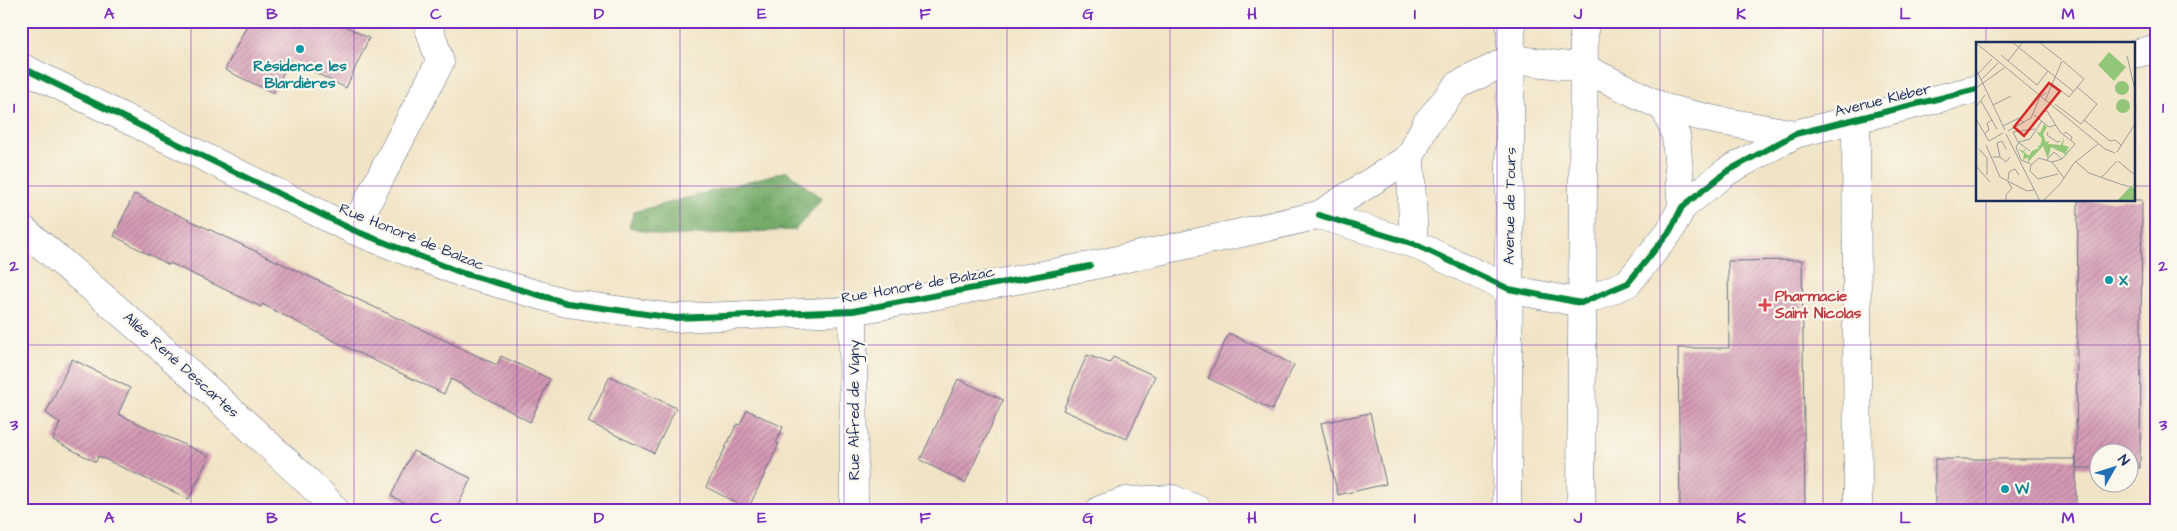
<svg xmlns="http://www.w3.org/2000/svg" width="2177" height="531" viewBox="0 0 2177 531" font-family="'Architects Daughter',sans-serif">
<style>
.forest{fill:url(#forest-crowns);stroke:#486e64}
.building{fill:url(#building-hatch)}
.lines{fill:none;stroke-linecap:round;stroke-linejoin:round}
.minor-casing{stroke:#666e82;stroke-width:29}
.major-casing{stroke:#666e82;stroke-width:29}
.minor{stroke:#fff;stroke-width:28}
.major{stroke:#fff;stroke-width:28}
.cycleway-casing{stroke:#fbf7ec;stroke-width:9}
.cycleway{stroke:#00873e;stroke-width:6}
.grid{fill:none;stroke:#7b2cbf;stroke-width:1;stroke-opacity:0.55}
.culture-dot{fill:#0f9aa8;stroke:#fbf7ec;stroke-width:2}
.health-dot{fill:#e0444e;stroke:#fbf7ec;stroke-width:2}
.labels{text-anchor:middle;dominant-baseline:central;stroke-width:4.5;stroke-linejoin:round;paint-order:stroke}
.culture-label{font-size:15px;font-weight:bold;fill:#0d838f;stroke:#fbf7ec;text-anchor:start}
.street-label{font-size:15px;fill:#1b2f5e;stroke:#fbf7ec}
.health-label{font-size:15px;font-weight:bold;fill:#be3a42;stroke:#fbf7ec;text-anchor:start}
.inset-road{fill:none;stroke:#9b9c9c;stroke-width:1}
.view{fill:#d62828;fill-opacity:0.15;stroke:#d62828;stroke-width:2.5}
.inset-edge{fill:none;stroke:#1b2f5e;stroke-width:2.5}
.neatline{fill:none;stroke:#7b2cbf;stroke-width:2}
.grid-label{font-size:16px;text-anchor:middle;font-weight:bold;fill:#7b2cbf}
</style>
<defs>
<pattern id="forest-crowns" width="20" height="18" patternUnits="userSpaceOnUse" patternTransform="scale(1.25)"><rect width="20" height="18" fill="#75ac69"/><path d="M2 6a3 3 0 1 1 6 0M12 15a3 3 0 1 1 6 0" fill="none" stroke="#5f8c5a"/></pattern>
<pattern id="building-hatch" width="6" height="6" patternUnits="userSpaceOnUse" patternTransform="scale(1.25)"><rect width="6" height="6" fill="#d59ab5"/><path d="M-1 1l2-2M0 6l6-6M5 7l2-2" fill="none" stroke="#ac7e96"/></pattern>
</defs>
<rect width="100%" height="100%" fill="#fbf7ec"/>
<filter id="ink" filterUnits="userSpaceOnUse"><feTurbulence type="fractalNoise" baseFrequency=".02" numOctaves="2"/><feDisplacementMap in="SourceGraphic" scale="10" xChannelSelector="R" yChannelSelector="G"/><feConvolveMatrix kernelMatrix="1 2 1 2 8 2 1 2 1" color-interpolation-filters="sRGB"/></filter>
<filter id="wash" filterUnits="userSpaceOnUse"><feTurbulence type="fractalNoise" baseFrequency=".0096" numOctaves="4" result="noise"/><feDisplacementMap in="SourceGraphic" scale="20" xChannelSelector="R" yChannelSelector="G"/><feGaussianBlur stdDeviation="1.12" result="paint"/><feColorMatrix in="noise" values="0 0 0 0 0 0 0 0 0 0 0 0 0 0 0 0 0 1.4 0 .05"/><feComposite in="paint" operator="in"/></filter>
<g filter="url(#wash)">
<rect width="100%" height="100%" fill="#f1e4c6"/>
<path class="forest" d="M787,171L822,199L795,230L663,236L629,227L634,212Z"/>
<g id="blocks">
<g class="building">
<path d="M249,21H335L369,38L346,88L290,60L273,93L225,70Z"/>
<path d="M134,194L497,365L501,356L550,379L530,422L451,379L444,394L340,344L262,304L261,307L170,263L169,265L114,236Z"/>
<path d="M2078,200H2142L2140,468H2130V454H2100V468H2076Z"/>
<path d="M1802,260L1805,510H1680L1678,348H1729L1728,261Z"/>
<path d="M1229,333L1294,365L1272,410L1208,378Z"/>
<path d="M1087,355L1110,363L1113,357L1155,376L1127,439L1063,410Z"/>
<path d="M72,359L130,388L118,414L209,456L189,499L98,456L96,462L53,440L60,423L46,413Z"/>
<path d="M610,376L676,408L654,453L588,422Z"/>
<path d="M958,379L1003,400L965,483L920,460Z"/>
<path d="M747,410L783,427L776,443L779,444L748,509L706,487L737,424L740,425Z"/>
<path d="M1370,413L1386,484L1338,495L1321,423Z"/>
<path d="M413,451L471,478L456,510H419L391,496Z"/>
<rect x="1935" y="459" width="141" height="51"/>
</g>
</g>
</g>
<g filter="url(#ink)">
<use href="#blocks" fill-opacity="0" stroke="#666e82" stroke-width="1"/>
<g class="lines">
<defs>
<g id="minor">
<path d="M2133,54L2156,49"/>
<path d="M21,67L353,230L462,273L567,303L674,318L853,311L1090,266L1250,231L1319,215L1410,157"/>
<path d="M1665,108L1676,136L1682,207"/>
<path d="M1856,120L1858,510"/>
<path d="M1319,215L1414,244L1509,289L1581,303L1628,283L1670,231L1682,207L1726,172L1795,134L1977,89"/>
<path d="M21,228C124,313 224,402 321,494L335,510"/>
<path d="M353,230L440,62L427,21"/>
<path d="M1414,244L1410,157L1426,124L1458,85L1511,59L1584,68L1665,108L1715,120L1795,134"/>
<path d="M853,311L854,510"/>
<path d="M1100,510L1126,501L1172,499L1198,510"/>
</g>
<g id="major">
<path d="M1507,510L1511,21"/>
<path d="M1581,510L1584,21"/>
</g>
</defs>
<use href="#minor" class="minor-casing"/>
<use href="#major" class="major-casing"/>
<use href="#minor" class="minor"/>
<use href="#major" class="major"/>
<defs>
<g id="cycleway">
<path d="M21,67L353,230L462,273L567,303L674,318L853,311L1090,266"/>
<path d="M1319,215L1414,244L1509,289L1581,303L1628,283L1670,231L1682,207L1726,172L1795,134L1977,89"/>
</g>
</defs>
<use href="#cycleway" class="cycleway-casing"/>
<use href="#cycleway" class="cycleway"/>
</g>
</g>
<path class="grid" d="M191,21V510M354,21V510M517,21V510M680,21V510M844,21V510M1007,21V510M1170,21V510M1333,21V510M1497,21V510M1660,21V510M1823,21V510M1986,21V44M21,186H1977M2133,186H2156M1986,200V510M21,345H2156"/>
<g class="culture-dot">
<circle cx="300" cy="49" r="5"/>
<circle cx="2109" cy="280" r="5"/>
<circle cx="2005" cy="489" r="5"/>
</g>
<path class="health-dot" d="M1762.5 297.5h5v5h5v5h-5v5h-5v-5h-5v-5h5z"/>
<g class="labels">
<g class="culture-label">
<text x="300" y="66" text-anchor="middle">Résidence les<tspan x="300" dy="17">Blardières</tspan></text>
<text x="2119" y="280">X</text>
<text x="2015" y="489">W</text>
</g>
<g class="street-label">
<text transform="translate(1883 100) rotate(-14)">Avenue Kléber</text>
<text transform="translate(1510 206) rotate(-89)">Avenue de Tours</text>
<text transform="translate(412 237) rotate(22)">Rue Honoré de Balzac</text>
<text transform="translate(918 285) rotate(-10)">Rue Honoré de Balzac</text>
<text transform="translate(181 365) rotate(42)">Allée René Descartes</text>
<text transform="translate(854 410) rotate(-90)">Rue Alfred de Vigny</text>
</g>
<g class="health-label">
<text x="1775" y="296">Pharmacie<tspan x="1775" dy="17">Saint Nicolas</tspan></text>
</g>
</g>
<g transform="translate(1976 42)">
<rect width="159" height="159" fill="#f1e4c6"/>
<path d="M133,10L150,25L138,39L122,23ZM139 46a7 7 0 1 1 14 0a7 7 0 1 1-14 0ZM140 64a7 7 0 1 1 14 0a7 7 0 1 1-14 0ZM154,145L159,146V159H141Z" fill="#92c779"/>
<path d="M68,82L71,85L67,92L70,100L73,99L72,102L85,103L88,95L87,103L93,105L91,108L94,110L90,109L91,113L75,105L72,117L67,104L52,120V115L47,118L48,112L42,107L47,109L50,106L48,110L53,114L56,109L63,106L61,103L64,104L66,97L60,89L64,91Z" fill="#92c779"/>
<path class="inset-road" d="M36,0L98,50M63,0L86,18M0,1L129,107L139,111M25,13L61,43L72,29M151,14L159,48M32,19L47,0M0,27L29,88M0,34L16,17M5,38L22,21M75,41L93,55L108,37L87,19M0,46L28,26M5,59L21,87M69,59L86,19M79,62L105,82L121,62L101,45M17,63L35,54M0,65L9,53M58,73L73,85L80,83M0,77L13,99M63,77L67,69H71L84,90L99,102L86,117L76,120L63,116L55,123L54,129L62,137L82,132M108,78L134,99L139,98L145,103M27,84L43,76L48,81M32,89L55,76L64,55L70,51M72,90L71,93L81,100L84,99M8,92L13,88L11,81L16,78M30,92L64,159M87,93L90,90L96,95L95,98M13,99L27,91M10,103L24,135L51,149L58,148M3,107L11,116V133M54,109L42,100L37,90L59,87M141,110L159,82M17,115H24L30,120L34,115M24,115L21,101L26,99L30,107M71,118L78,110L86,117M99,119L113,131L144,142L155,145L159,142M142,119L159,133M76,120L88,136M55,122L45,118L40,105L43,100L54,97L66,79M0,124L14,140M126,135L141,119M32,138L33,130L39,127L43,133M30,159V153L36,146L32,140M67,159L84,142L98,121L122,102"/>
<path class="view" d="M73,41L84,49L48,94L38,85Z"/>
<rect width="159" height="159" class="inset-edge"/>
</g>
<rect width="2177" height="531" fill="none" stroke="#fbf7ec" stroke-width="55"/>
<g transform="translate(2114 468) rotate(51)"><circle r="24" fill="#fbf7ec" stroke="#a1a7b3"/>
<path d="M0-4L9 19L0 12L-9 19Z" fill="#1f6fb2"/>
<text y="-8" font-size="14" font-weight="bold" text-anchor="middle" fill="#1b2f5e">N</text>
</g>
<rect x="28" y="28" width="2122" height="476" class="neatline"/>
<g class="grid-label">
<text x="109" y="19">A</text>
<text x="272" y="19">B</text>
<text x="436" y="19">C</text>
<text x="599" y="19">D</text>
<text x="762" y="19">E</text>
<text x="925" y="19">F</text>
<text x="1088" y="19">G</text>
<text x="1252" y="19">H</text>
<text x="1415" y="19">I</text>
<text x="1578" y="19">J</text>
<text x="1741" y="19">K</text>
<text x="1905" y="19">L</text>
<text x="2068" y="19">M</text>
<text x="14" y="113">1</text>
<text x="2163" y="113">1</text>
<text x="14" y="271">2</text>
<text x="2163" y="271">2</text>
<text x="14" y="430">3</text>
<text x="2163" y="430">3</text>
<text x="109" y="523">A</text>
<text x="272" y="523">B</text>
<text x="436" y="523">C</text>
<text x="599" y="523">D</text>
<text x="762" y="523">E</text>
<text x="925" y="523">F</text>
<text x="1088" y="523">G</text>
<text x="1252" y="523">H</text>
<text x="1415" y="523">I</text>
<text x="1578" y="523">J</text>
<text x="1741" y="523">K</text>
<text x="1905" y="523">L</text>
<text x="2068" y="523">M</text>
</g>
</svg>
